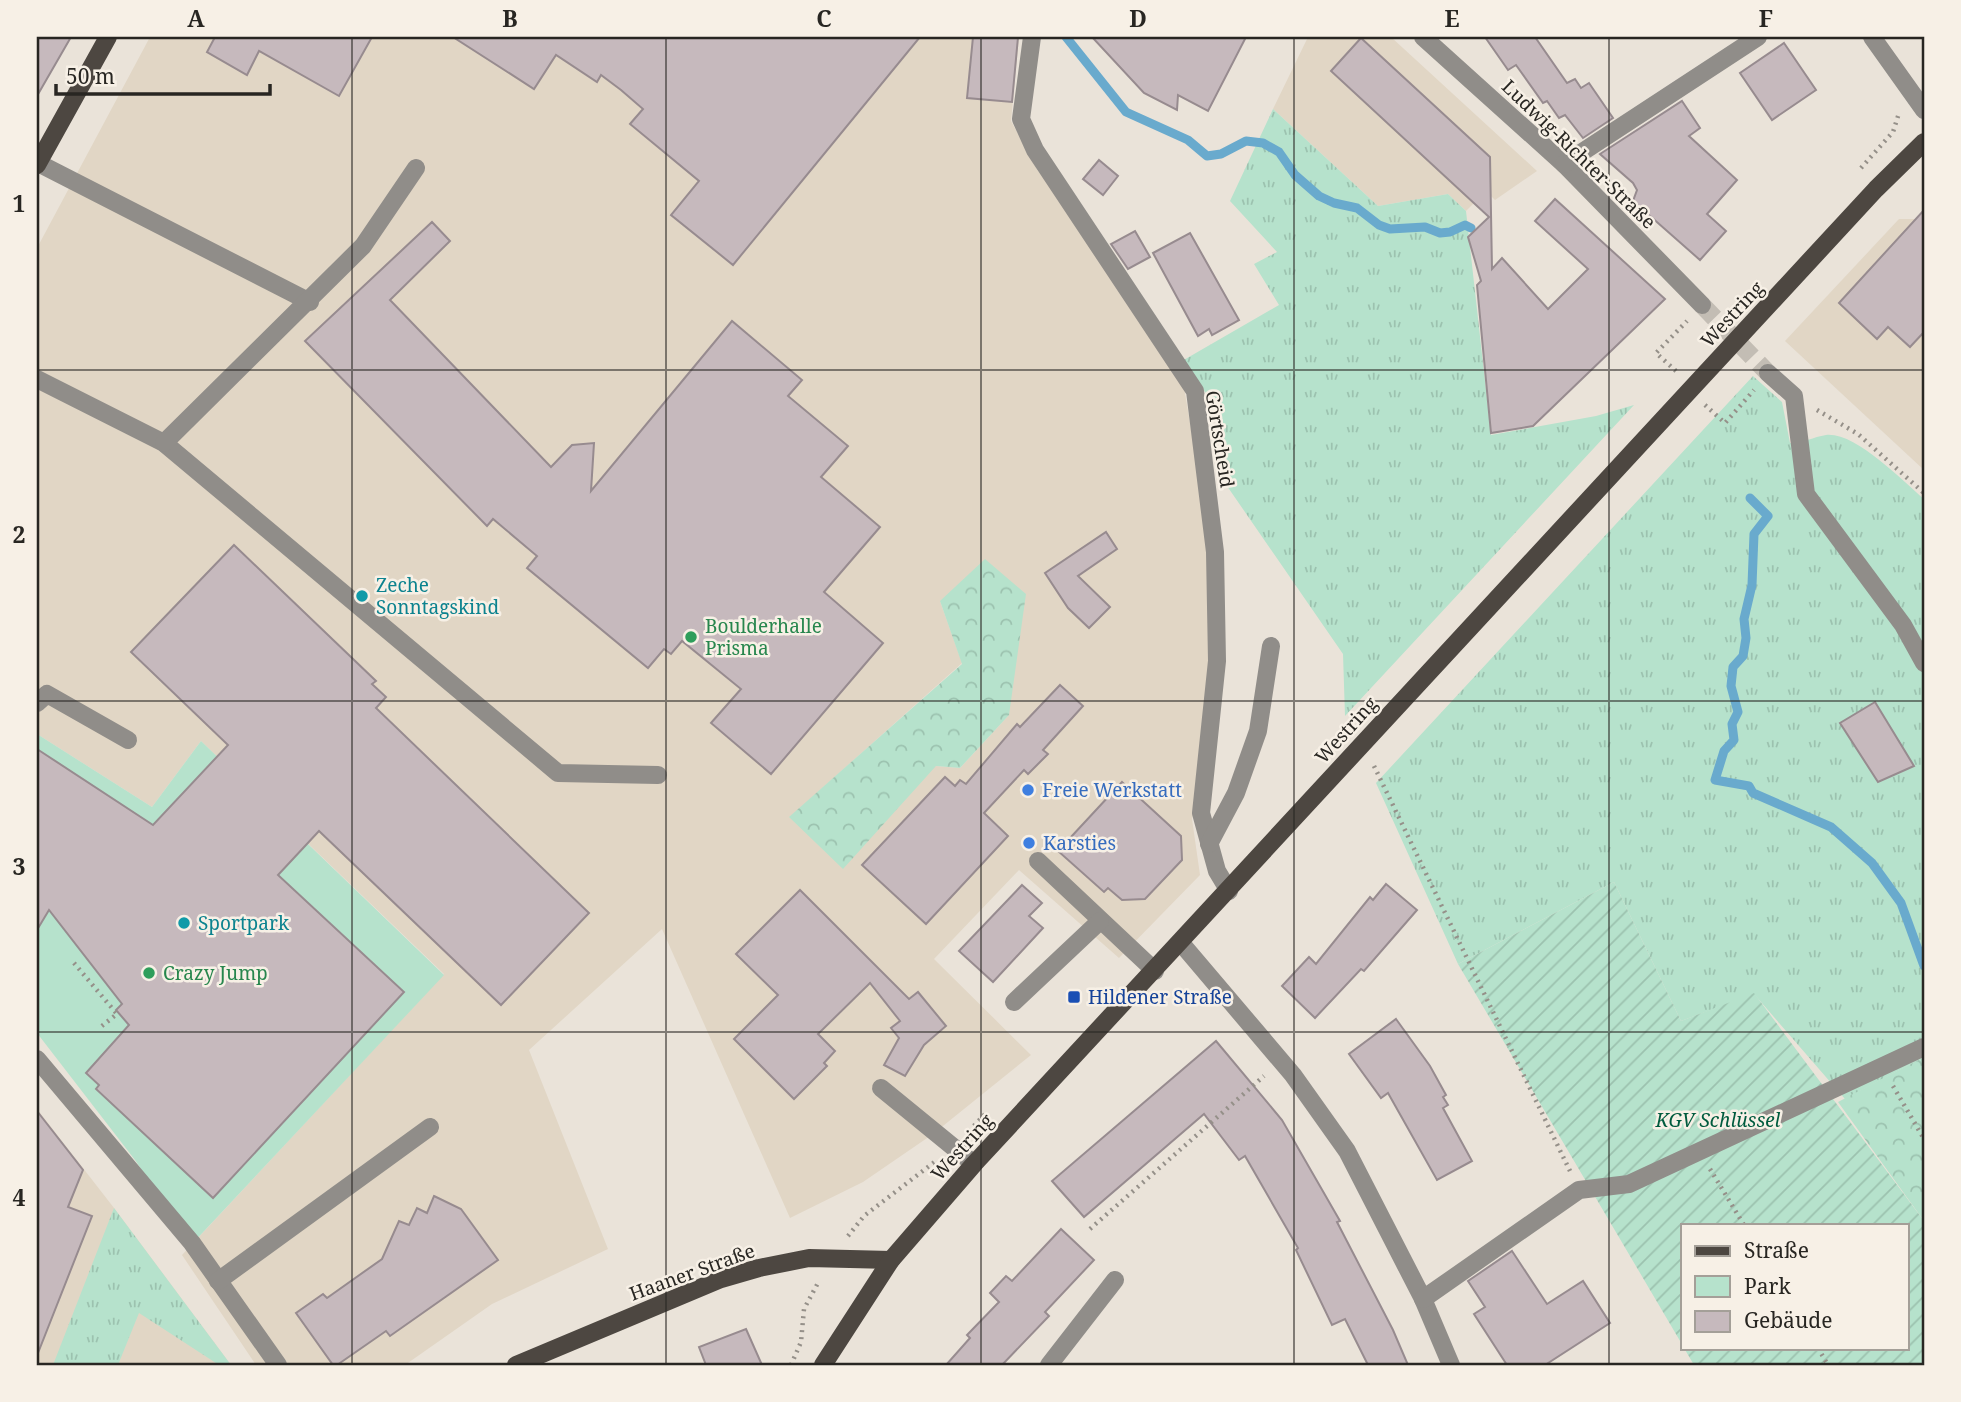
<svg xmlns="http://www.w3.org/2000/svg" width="1961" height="1402" viewBox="0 0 1961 1402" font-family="'Noto Serif',serif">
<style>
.built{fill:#e1d6c5;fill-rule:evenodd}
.grass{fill:url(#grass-tufts)}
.forest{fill:url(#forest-crowns)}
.park{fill:#b6e2cc}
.garden{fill:url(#garden-furrows)}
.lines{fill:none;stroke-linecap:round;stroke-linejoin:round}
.stream{stroke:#69aacd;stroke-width:9}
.building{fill:#c6b9bd;stroke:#978b8f;stroke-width:2}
.minor-tunnel{stroke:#c3bdb4;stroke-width:18;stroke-dasharray:18 9;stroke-linecap:butt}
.path{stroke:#959089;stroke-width:4.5;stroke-dasharray:2 5;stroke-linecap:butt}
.minor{stroke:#908d89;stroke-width:18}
.major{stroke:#4d4741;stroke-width:18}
.grid{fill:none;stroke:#282622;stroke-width:2;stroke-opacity:0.55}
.culture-dot{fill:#0f9aa8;stroke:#f7f0e6;stroke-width:2.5}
.leisure-dot{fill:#2e9e5b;stroke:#f7f0e6;stroke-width:2.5}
.shop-dot{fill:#3f7fe0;stroke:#f7f0e6;stroke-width:2.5}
.transit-dot{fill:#1a4fb4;stroke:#f7f0e6;stroke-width:2.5}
.labels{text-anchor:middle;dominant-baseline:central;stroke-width:5;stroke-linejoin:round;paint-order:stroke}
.street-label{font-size:19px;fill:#282622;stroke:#f7f0e6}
.culture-label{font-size:19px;fill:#0d838f;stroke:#f7f0e6;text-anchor:start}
.leisure-label{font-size:19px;fill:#27864d;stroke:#f7f0e6;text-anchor:start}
.shop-label{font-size:19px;fill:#366cbe;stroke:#f7f0e6;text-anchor:start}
.transit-label{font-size:19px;fill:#164399;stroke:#f7f0e6;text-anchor:start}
.park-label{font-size:19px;font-style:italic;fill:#005b3e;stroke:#f7f0e6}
.neatline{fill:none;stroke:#282622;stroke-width:2.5}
.grid-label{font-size:23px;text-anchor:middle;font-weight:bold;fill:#282622}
</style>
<defs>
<pattern id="grass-tufts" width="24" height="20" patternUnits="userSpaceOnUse" patternTransform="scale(1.75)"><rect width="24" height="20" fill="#b6e2cc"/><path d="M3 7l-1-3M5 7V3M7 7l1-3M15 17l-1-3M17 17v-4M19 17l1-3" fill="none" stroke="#9cc2af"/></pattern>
<pattern id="forest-crowns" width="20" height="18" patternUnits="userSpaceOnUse" patternTransform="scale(1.75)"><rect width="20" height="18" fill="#b6e2cc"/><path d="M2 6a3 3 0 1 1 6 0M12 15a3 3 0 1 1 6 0" fill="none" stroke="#9cc2af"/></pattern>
<pattern id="garden-furrows" width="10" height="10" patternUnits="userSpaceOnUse" patternTransform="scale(1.75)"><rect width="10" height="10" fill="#b6e2cc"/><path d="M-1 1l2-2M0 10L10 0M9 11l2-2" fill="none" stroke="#9cc2af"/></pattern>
</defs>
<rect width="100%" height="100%" fill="#eae3d9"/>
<g class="built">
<path d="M150,37H1019L1011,121L1038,171L1070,209L1183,381L1201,489L1217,656L1211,716L1192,819L1200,875L1119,958L1019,870L934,959L1031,1055L933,1134L863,1182L790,1218L662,929L529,1050L608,1249L492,1304L405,1365H256L182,1255L444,974L201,741L152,807L37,734V248ZM940,601L1009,715L960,768L936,766L790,817L962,663Z"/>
<path d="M1308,37H1391L1537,171L1495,200L1486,191L1466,211L1448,194L1378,206L1273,109Z"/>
<path d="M1899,219H1924V470L1785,341Z"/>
<path d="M37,1109L114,1208L231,1365H37Z"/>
</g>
<g class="grass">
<path d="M1273,109L1378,206L1448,194L1466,211L1491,435L1596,416L1634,405L1345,716L1343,654L1227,486L1218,429L1208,396L1182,361L1279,305L1254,264L1277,252L1230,201Z"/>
<path d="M1753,376L1782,402L1790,443C1804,443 1813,437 1826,435C1856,432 1901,480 1924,499V1057L1845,1099L1754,994L1681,1021L1614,882L1458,964L1376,783Z"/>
<path d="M114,1208L231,1365H219L139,1313L118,1365H53Z"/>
</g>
<g class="forest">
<path d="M985,559L1026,594L1009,715L960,768L936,766L843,869L789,817L962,664L940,601Z"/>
<path d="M1924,1057V1221L1838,1102Z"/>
</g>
<path class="park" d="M37,734L152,807L201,741L444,975L192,1244L135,1160L37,1033Z"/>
<path class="garden" d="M1614,882L1681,1021L1754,993L1924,1221V1365H1694L1684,1348H1907V1225H1683V1346L1458,964Z"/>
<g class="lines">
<g class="stream">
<path d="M1066,37L1126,112L1188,140L1207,156L1221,154L1246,141L1263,143L1279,152L1295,175L1319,196L1334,203L1357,208L1379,225L1390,229L1425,227L1440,233L1450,232L1465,225L1471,228"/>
<path d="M1750,498L1768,516L1754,534L1752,585L1744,619L1746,638L1743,656L1733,667L1731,686L1738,712L1732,724L1734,740L1724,751L1715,780L1749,786L1753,793L1831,827L1872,863L1901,903L1924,966"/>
</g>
</g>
<g class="building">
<path d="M37,37H71L37,96Z"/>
<path d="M215,37H372L339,96L259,51L247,75L207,52Z"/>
<path d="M453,37H920L733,265L671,215L699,181L630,124L643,109L621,90L601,75L597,82L556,55L534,89Z"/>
<path d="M973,37H1018L1012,102L967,98Z"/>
<path d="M1092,37H1246L1208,111L1178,95L1177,110L1144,93Z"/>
<path d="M1485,37H1535L1567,83L1575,79L1581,88L1589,83L1613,118L1583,138L1565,115L1559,118L1547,101L1543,103L1516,65L1508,70Z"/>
<path d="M1361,38L1490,157L1492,269L1502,258L1548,309L1588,269L1535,221L1555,199L1665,299L1533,426L1491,433L1477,285L1481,281L1468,237L1489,217L1331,71Z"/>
<path d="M1784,43L1816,90L1772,120L1740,73Z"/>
<path d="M1682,101L1700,128L1689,136L1737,180L1707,214L1726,231L1700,260L1633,201L1637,190L1633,183L1600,154Z"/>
<path d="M1099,160L1118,176L1103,195L1083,179Z"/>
<path d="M1924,210V332L1910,347L1888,327L1877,339L1839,303Z"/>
<path d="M432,222L450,241L390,300L551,467L572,445L594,443L591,491L732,321L802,380L788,396L848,446L821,477L880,527L824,592L883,643L771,774L711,723L741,689L682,641L671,654L664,649L648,668L527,568L537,556L493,519L487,526L305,341Z"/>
<path d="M1135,231L1150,257L1128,269L1111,244Z"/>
<path d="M1190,233L1239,320L1212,335L1209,329L1198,336L1153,253Z"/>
<path d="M1106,532L1117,549L1078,576L1110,607L1089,628L1068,608L1045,573Z"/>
<path d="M234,545L376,681L372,684L386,697L376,708L589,913L501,1005L319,831L278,875L404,992L213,1198L96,1089L99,1085L86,1073L129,1025L116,1010L122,1004L49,910L37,930V749L153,825L228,745L131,652Z"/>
<path d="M1060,685L1083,706L1043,750L1048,754L1028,774L1024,770L984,813L1008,836L926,924L862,865L945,777L955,786L960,780L966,784L1017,724L1020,727Z"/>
<path d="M1875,702L1914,766L1878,782L1840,723Z"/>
<path d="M1122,782L1181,836L1182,860L1145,899L1122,900L1108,888L1104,892L1058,851Z"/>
<path d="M1386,884L1417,910L1364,971L1361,969L1315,1018L1282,986L1309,957L1316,964L1370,897L1373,900Z"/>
<path d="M1022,885L1042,903L1029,916L1043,928L993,982L959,951Z"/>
<path d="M800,890L909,999L918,992L946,1026L924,1045L905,1076L884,1065L899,1038L891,1028L900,1021L870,983L818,1034L835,1051L824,1063L827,1066L794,1099L734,1039L778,995L736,954Z"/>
<path d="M1396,1019L1430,1066L1446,1095L1443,1097L1448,1105L1443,1108L1472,1161L1437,1180L1388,1093L1381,1098L1349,1054Z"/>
<path d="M1216,1041L1282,1120L1340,1221L1337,1222L1393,1330L1408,1365H1368L1345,1319L1332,1325L1296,1250L1298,1248L1245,1156L1239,1160L1204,1114L1084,1217L1052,1181Z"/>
<path d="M37,1111L83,1170L68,1207L92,1216L38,1353Z"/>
<path d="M434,1196L461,1209L498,1260L390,1336L386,1331L337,1365H333L296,1313L323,1294L327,1298L382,1259L399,1221L409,1225L417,1208L427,1213Z"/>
<path d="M1061,1229L1094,1260L1045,1312L1049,1316L1002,1365H946L970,1338L967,1335L999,1302L990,1293L1006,1276L1012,1281Z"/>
<path d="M1512,1251L1547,1304L1583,1281L1610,1323L1545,1365H1507L1474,1314L1485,1307L1468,1281Z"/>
<path d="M746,1329L762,1365H706L699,1347Z"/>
</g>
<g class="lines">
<path class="minor-tunnel" d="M1702,305L1768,373"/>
<g class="path">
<path d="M1861,168L1893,132L1899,113"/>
<path d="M1676,371L1656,353L1687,321"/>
<path d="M1705,405L1725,423L1754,390"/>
<path d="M1817,410L1858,434L1924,493"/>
<path d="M1374,766L1570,1171"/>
<path d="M74,963L117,1014L98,1029"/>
<path d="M1893,1086L1924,1139"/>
<path d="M969,1131L987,1112"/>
<path d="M1710,1169L1744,1225"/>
<path d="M1090,1229L1264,1076"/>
<path d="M848,1236L864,1216L937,1160"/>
<path d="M1818,1348L1828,1365"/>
<path d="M791,1365L801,1342L804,1309L819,1281"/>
</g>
<g class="minor">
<path d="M1032,37L1021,119L1035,150L1195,391L1215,552L1217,661L1201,813L1217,871L1229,891"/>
<path d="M1423,37L1564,164L1702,305"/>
<path d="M1872,37L1924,110"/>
<path d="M38,163L310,302"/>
<path d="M1564,164L1758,37"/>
<path d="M1768,373L1794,396L1806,494L1903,625L1924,663"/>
<path d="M37,379L164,443L558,773L658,775"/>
<path d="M164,443L363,246L416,168"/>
<path d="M37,703L47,694L128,740"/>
<path d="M1209,844L1236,793L1258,731L1271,646"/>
<path d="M1038,861L1155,971"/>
<path d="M1181,943L1293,1075L1347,1151L1423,1299L1451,1365"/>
<path d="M1014,1002L1100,921"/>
<path d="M37,1059L192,1243L278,1365"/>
<path d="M881,1088L974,1164"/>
<path d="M218,1281L430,1127"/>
<path d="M1423,1299L1579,1190L1629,1184L1924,1047"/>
<path d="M1049,1365L1115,1280"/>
</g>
<g class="major">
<path d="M37,165L108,37"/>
<path d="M516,1365L721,1279L759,1268L809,1258L891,1260"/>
<path d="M823,1365L891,1260L974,1164L1876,189L1924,142"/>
</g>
</g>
<path class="grid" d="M352,37V1365M666,37V1365M981,37V1365M1294,37V1365M1609,37V1365M37,370H1924M37,701H1924M37,1032H1924"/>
<g class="culture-dot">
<circle cx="362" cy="596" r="7"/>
<circle cx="184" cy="923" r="7"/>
</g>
<g class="leisure-dot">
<circle cx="691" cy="637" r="7"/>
<circle cx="149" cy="973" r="7"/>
</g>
<g class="shop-dot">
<circle cx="1028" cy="790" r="7"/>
<circle cx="1029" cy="843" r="7"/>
</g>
<rect class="transit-dot" x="1067" y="990" width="14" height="14" rx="3.5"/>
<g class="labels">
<g class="street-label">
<text transform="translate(1579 154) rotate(44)">Ludwig-Richter-Straße</text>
<text transform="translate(1732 314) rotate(-47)">Westring</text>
<text transform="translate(1220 439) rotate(81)">Görtscheid</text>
<text transform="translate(1346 730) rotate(-48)">Westring</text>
<text transform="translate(962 1147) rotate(-48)">Westring</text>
<text transform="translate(692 1272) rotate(-20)">Haaner Straße</text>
</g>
<g class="culture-label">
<text x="376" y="585">Zeche<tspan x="376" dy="22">Sonntagskind</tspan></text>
<text x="198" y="923">Sportpark</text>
</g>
<g class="leisure-label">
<text x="705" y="626">Boulderhalle<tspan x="705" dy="22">Prisma</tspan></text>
<text x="163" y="973">Crazy Jump</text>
</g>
<g class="shop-label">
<text x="1042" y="790">Freie Werkstatt</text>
<text x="1043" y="843">Karsties</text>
</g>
<g class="transit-label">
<text x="1088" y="997">Hildener Straße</text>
</g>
<g class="park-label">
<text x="1718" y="1120">KGV Schlüssel</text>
</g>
</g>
<rect width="1961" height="1402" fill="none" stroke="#f7f0e6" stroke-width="77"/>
<rect x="1681" y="1224" width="228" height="126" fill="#f7f0e6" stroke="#a49f98" stroke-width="2"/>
<rect x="1695" y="1246" width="35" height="10" fill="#4d4741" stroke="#a49f98" stroke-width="2"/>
<text x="1744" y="1258" font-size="21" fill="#282622">Straße</text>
<rect x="1695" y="1276" width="35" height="21" fill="#b6e2cc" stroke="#a49f98" stroke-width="2"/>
<text x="1744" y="1294" font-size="21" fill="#282622">Park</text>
<rect x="1695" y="1311" width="35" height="21" fill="#c6b9bd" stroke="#a49f98" stroke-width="2"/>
<text x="1744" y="1328" font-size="21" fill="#282622">Gebäude</text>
<path d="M56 84v10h214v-10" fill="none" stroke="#282622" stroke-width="3.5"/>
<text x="66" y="84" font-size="21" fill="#282622" stroke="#f7f0e6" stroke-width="5" paint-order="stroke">50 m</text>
<rect x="38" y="38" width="1885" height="1326" class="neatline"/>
<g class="grid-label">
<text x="196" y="27">A</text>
<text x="510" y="27">B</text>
<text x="824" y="27">C</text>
<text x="1138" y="27">D</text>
<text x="1452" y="27">E</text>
<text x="1766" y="27">F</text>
<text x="19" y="212">1</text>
<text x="19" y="543">2</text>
<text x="19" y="875">3</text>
<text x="19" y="1206">4</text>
</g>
</svg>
